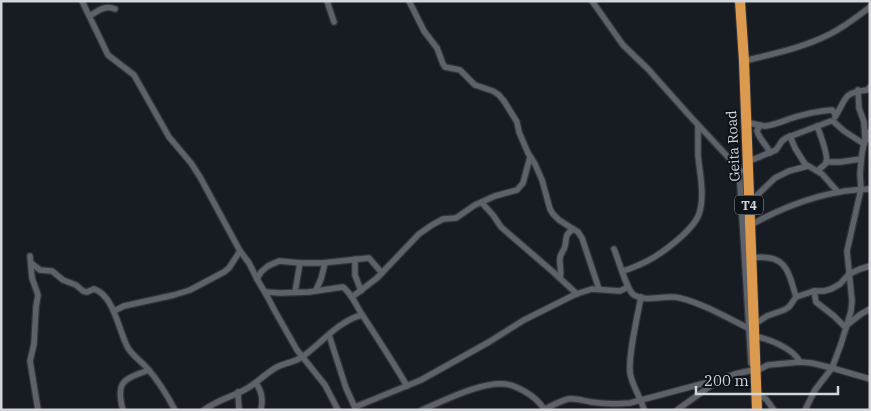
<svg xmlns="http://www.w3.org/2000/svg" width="871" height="411" viewBox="0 0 871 411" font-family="'IBM Plex Serif',serif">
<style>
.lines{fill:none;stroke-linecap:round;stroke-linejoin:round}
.street-casing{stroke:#313439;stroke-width:8}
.highway-casing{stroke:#313439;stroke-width:12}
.street{stroke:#5d626a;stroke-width:5.5}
.highway{stroke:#dc9a4e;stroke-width:10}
.labels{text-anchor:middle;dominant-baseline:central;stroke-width:4;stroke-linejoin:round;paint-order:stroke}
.shield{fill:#0e1219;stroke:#979aa0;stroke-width:1}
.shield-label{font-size:12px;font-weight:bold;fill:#d2d5da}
.street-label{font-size:14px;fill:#d2d5da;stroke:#0e1219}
</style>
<rect width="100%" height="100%" fill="#171b22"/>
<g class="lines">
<defs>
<g id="street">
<path d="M82,1L108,55L134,75L169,137L191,163L200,177L240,251L249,263L257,279L267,296L276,313L297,350L325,385L338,410"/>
<path d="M327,1L334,22"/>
<path d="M409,1L424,31L437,48L443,64L445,67L460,70L475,85L493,91L499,95L504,101L517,122L519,132L528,153L535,164L542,180L550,209L553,214L559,220L578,232L582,238L599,289"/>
<path d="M592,1L623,45L648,69L688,114L741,171"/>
<path d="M90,16C99,10 105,5 115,9"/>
<path d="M744,61C772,54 802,48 828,35C843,28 857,17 870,7"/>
<path d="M858,90L859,108L864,122L865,140"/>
<path d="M835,117C847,98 842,93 867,90L870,87"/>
<path d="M746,122C752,123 759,126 765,126C775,125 783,121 792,118C805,114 818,111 832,110L836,115"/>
<path d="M760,125L757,131C759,139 767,145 770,153"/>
<path d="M790,136L795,148L805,164L822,174L838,192"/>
<path d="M747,162L776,150L782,141L786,138L831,121L834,122L844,131L864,144"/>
<path d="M826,162H840L861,159"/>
<path d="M739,168L751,363"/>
<path d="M817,171C819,169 824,166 826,163C829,156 820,134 817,126"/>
<path d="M750,202L775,178L789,171L808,166"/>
<path d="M482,203L493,215L501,227L552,271L577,294"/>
<path d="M749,226C786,205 827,190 870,189"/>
<path d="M614,249C618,258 627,291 634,295C647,303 665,294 680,298C704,304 726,317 748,328"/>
<path d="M30,256L32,278L38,295L36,307L34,344L30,361L38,410"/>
<path d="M751,258C785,253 788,269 796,297L789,307L784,310L767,316L753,325"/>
<path d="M355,259V275L361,291"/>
<path d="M31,263L40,270L52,271L63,280L76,285L83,291L87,292L94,289C114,295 119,332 128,348C133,356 141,361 147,368C158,380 167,395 175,410"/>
<path d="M623,271C629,269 635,267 641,264C658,257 693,231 699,214C705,197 700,173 698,156C698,146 698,135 698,125"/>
<path d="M560,278C562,271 559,264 560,258C560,254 564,251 565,246C567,237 564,236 573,229"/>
<path d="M257,279L261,272L268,266L279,261L301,263H322L369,258L382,273"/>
<path d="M316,290L321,279L325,263"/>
<path d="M814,291L816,302L834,316L846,328"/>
<path d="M266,292L280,293L309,292L343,287C353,295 356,306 363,316C378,339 393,362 407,386"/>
<path d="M295,292L300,263"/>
<path d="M352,297L377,278L419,234L432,225L443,219L456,218L475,205L495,196L517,190L523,183L530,157"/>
<path d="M641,297C638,314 626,363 631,377C634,389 641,398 644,410"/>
<path d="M796,297L814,291H824L831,289L840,284L849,274L860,269L870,266"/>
<path d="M114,311L124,306L174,295L190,290L224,272L229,268L240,251"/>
<path d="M847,325L861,314L870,309"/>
<path d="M329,335L346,388L356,410"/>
<path d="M754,336C769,339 793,348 800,362"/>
<path d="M756,371L768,365L800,362L812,363L832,368L870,379"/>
<path d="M256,383C262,392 263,399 261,410"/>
<path d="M238,392L239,410"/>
<path d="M756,394L766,399L774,410"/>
<path d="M355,407L421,380L489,342L524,320L576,294L592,289L620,291L628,287"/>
<path d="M123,410C115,381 124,379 149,370"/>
<path d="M204,410C217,400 232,397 246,389C257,383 266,373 277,367C285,363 295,362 302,357C321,344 338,321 362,315"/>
<path d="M422,410C443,401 488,378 510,385C515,386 520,389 524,391C533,396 539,401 544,409"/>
<path d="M543,410C551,406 560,401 568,399C576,398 584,401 591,402C604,404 617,404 630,403L720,379"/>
<path d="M677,410L720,379L735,374L753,370"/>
<path d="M805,410L815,390L832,368L841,344L851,311L852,301L847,251L861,189L860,174L862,153L864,144L870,131"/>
</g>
<path id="highway" d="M740,1L744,61L757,410"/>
</defs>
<use href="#street" class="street-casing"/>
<use href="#highway" class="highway-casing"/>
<use href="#street" class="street"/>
<use href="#highway" class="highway"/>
</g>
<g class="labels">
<rect class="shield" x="735" y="195.5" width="28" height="19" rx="4"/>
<g class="shield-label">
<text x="749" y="205">T4</text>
</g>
<g class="street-label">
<text transform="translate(733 146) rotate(-93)">Geita Road</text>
</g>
</g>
<rect width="871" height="411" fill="none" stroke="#d2d5da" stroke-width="5"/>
<path d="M696 386v8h142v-8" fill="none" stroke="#d2d5da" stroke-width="2.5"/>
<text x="704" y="386" font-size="15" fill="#d2d5da" stroke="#0e1219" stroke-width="4" paint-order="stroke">200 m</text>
</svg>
